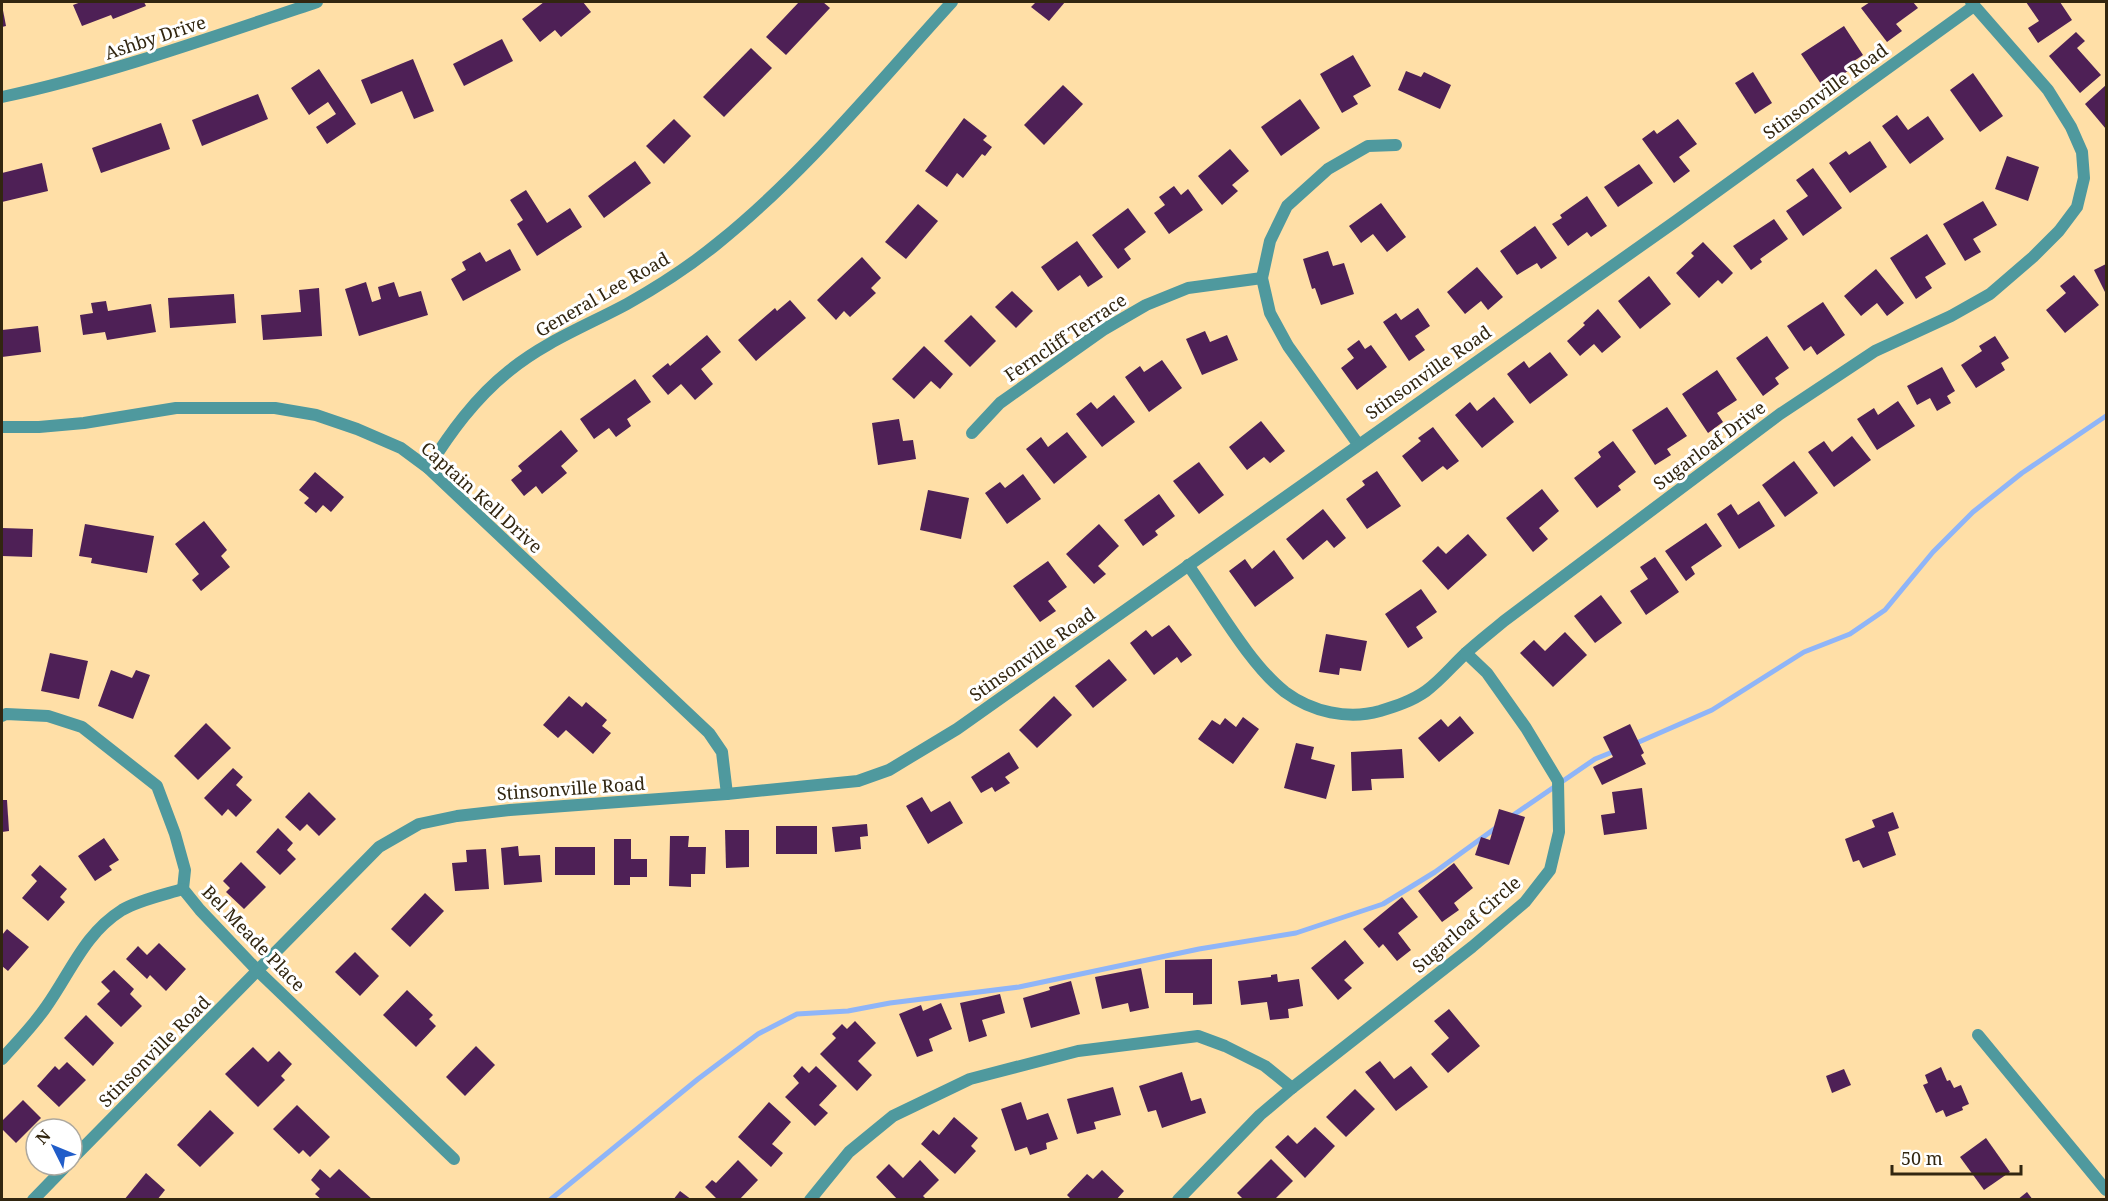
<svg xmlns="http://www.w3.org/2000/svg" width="2108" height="1201" viewBox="0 0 2108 1201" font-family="'Noto Serif',serif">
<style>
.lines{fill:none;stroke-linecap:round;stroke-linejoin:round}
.stream{stroke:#8fb5f8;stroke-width:5}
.building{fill:#4e2056}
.minor{stroke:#4f999e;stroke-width:12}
.labels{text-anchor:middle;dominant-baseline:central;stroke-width:6;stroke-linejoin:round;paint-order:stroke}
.street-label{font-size:18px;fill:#322610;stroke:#fff}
</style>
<rect width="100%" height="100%" fill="#ffdfa7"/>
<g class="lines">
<g class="stream">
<path d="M1632,745L1712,710L1804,652L1850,634L1885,610L1933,552L1973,512L2022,473L2106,416"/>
<path d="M1509,818L1595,759L1615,751"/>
<path d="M550,1200L698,1079L758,1034L797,1014L848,1011L890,1003L1019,987L1199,949L1296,933L1383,904L1435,872L1497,827"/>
</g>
</g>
<g class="building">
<path d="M81,2H144L146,6L113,19L111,15L82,26L73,5Z"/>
<path d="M544,2H583L591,12L561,37L555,30L540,42L522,19Z"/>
<path d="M799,2H823L830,8L786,55L766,37Z"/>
<path d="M1036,2H1065L1049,21L1031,7Z"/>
<path d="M1870,2H1913L1918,8L1896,24L1902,31L1887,42L1861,8Z"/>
<path d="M2026,2H2060L2072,20L2038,43L2028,28L2039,21Z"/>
<path d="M2,5L6,26L2,27Z"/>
<path d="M1844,26L1863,55L1845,67L1848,71L1823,87L1801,54Z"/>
<path d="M2076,32L2085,41L2077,48L2101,75L2080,93L2049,56Z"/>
<path d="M502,39L513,61L464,86L453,64Z"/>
<path d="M751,48L772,68L724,117L703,97Z"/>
<path d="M1353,55L1371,86L1353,96L1358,104L1342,113L1320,74Z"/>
<path d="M413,59L434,111L414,119L402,91L371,104L361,80Z"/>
<path d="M319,69L356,124L327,144L316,127L336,114L328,102L309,115L291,88Z"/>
<path d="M1406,71L1421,77L1424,72L1451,85L1440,109L1398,90Z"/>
<path d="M1753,72L1772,103L1755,114L1735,83Z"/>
<path d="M1973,73L2003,116L1980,132L1950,90Z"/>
<path d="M1063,85L1083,104L1044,145L1024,125Z"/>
<path d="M2106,85V129L2085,104Z"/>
<path d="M258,94L268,119L202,146L192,120Z"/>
<path d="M1300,99L1320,128L1281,156L1261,127Z"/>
<path d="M1897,115L1908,130L1928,116L1944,139L1910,164L1882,126Z"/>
<path d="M964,118L987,136L983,140L992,147L985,156L982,154L963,178L957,173L947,187L925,171Z"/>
<path d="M674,119L691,136L664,164L646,146Z"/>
<path d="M1678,119L1697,144L1679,157L1690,171L1674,183L1642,139L1654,130L1657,134Z"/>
<path d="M161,123L170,149L101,173L92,148Z"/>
<path d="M1870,141L1887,167L1850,193L1829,163L1846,151L1849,155Z"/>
<path d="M1230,149L1249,171L1232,185L1238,191L1222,205L1198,176Z"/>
<path d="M2007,156L2039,167L2028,201L1995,189Z"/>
<path d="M635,161L651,183L604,218L588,196Z"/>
<path d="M42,163L48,191L2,202V173Z"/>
<path d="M1639,164L1653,183L1618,207L1604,187Z"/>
<path d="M1813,168L1842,208L1803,236L1786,211L1808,196L1796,180Z"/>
<path d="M1174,186L1181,195L1188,189L1203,210L1169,234L1154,213L1165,205L1159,197Z"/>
<path d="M526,190L547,223L570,208L582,227L537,256L517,224L523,220L510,200Z"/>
<path d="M1587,196L1607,226L1591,237L1587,232L1568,246L1552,224L1562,218L1560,215Z"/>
<path d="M1983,201L1997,225L1973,239L1981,252L1965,261L1943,224Z"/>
<path d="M1381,203L1406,237L1387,252L1373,234L1361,243L1349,226Z"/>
<path d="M918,204L938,221L906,259L885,242Z"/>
<path d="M1128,208L1146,232L1124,249L1131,259L1118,269L1092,235Z"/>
<path d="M1774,219L1788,239L1760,259L1762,262L1751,270L1733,246Z"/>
<path d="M1535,226L1557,258L1541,269L1537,263L1517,275L1500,251Z"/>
<path d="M1927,234L1946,264L1925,277L1932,288L1916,299L1890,258Z"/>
<path d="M1077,241L1103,277L1088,287L1080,275L1058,291L1041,267Z"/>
<path d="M1703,242L1733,273L1722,284L1718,280L1699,298L1676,273L1694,256L1691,253Z"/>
<path d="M510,249L521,270L463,301L451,279L466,270L462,262L480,252L486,262Z"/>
<path d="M1328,251L1333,266L1344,263L1354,294L1321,305L1315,288L1312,289L1303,259Z"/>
<path d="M862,257L881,278L871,288L876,293L850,317L844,311L836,320L817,300Z"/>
<path d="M2106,264V294L2094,270Z"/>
<path d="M1477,267L1503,297L1488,310L1481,301L1465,314L1447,292Z"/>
<path d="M1876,269L1904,303L1887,316L1877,303L1861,316L1844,296Z"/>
<path d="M2074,275L2099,305L2065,333L2046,310L2066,293L2060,286Z"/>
<path d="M1649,276L1671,304L1640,329L1618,301Z"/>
<path d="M366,282L372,302L381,299L378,287L394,282L399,297L421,291L428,315L359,336L345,289Z"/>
<path d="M319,288L322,336L263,340L261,315L301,312L299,290Z"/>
<path d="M1012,291L1033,311L1016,328L995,307Z"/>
<path d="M234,294L236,323L170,328L168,298Z"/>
<path d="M790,300L806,318L756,361L738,340L775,308L777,311Z"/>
<path d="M106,301L108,311L151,304L156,332L107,340L105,332L83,335L80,315L93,313L91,303Z"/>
<path d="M1823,302L1845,335L1817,355L1811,346L1804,351L1787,326Z"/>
<path d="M1418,308L1430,326L1415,336L1425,350L1409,361L1383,322L1396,313L1401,320Z"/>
<path d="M1598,309L1621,337L1602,353L1594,344L1580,356L1567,341L1585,325L1583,323Z"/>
<path d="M971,315L996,341L970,367L944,341Z"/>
<path d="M38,326L41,352L2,357V330Z"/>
<path d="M1205,331L1210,342L1227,335L1238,360L1202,375L1186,339Z"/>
<path d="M707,335L721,352L701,369L713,384L695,400L681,384L668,395L652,376L668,363L670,366Z"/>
<path d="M1767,336L1789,368L1775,378L1779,384L1763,396L1736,358Z"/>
<path d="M1995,336L2009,358L2001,363L2005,370L1976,388L1961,365L1982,351L1979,346Z"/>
<path d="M1359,340L1365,349L1371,345L1387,367L1357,390L1341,368L1354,358L1347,349Z"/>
<path d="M924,346L953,374L940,389L931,381L914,399L892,379Z"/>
<path d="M1550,352L1568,375L1530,404L1507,374L1524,361L1529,368Z"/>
<path d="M1162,360L1182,388L1149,412L1125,377L1140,366L1144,372Z"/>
<path d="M1942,367L1955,391L1947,396L1951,403L1937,411L1930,398L1917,405L1907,386Z"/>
<path d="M1717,370L1737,400L1717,413L1723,422L1708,433L1682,394Z"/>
<path d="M635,379L651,402L627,419L631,426L616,437L609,428L594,439L580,419Z"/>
<path d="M1114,395L1135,422L1102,447L1076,414L1091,402L1097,409Z"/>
<path d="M1494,397L1514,422L1482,448L1455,415L1470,402L1477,411Z"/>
<path d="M1898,401L1915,426L1877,450L1857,419L1874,408L1878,415Z"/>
<path d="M1667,407L1687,436L1667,449L1671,455L1655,465L1632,430Z"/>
<path d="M899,419L903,441L913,440L916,459L878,465L872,423Z"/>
<path d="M1261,421L1285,451L1270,463L1264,457L1247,470L1229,447Z"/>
<path d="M1433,427L1459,461L1447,470L1443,466L1422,482L1402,456L1421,441L1418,438Z"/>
<path d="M561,430L578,451L561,466L567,473L542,494L536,486L524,496L511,480L522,471L518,466Z"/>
<path d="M1067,432L1087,457L1054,484L1026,449L1041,437L1048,447Z"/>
<path d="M1852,436L1871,460L1834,487L1808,452L1824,441L1832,452Z"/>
<path d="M1613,441L1636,472L1618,486L1621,490L1597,508L1574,478L1601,457L1598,452Z"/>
<path d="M1794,461L1818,493L1785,517L1762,485Z"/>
<path d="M1199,462L1224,495L1199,514L1173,481Z"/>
<path d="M1377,471L1401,506L1367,529L1346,499L1365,485L1362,481Z"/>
<path d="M315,472L344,497L331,512L323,505L316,513L304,503L309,498L299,490Z"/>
<path d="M1023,474L1041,499L1007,524L985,493L1000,482L1005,488Z"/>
<path d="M1542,489L1559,511L1539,528L1548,539L1533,552L1506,518Z"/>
<path d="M928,490L969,498L961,539L920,530Z"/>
<path d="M1159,494L1175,516L1155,531L1158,535L1143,546L1124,520Z"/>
<path d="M1759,501L1775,526L1739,549L1717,514L1731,504L1738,515Z"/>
<path d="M1323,509L1346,538L1334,548L1327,540L1303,560L1286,539Z"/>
<path d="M204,521L227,550L221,556L230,567L201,591L192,580L199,574L175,544Z"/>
<path d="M1706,523L1722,546L1691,567L1695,574L1686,581L1665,551Z"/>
<path d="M85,524L154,536L147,573L91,563L92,558L79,556Z"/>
<path d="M1099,524L1119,546L1098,566L1106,574L1094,584L1066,554Z"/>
<path d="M2,528L33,529L32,557L2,556Z"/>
<path d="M1468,534L1487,555L1448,590L1422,561L1438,546L1446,554Z"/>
<path d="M1274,550L1294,578L1255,607L1229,571L1245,559L1252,569Z"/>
<path d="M1655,557L1679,592L1646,615L1630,591L1648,579L1640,567Z"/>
<path d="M1048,561L1067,587L1048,601L1056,611L1040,622L1013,586Z"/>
<path d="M1421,589L1437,612L1416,627L1423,638L1408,648L1385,614Z"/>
<path d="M1601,595L1622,623L1595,643L1574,616Z"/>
<path d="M1169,625L1192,655L1181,663L1177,657L1154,675L1130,643L1146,630L1152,637Z"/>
<path d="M1565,632L1587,655L1553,687L1520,653L1534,640L1545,651Z"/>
<path d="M1326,634L1367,641L1361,671L1340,668L1339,675L1319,672Z"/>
<path d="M50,653L88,661L79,699L41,691Z"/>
<path d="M1109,659L1127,680L1093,708L1075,686Z"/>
<path d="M111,670L132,678L136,670L150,675L133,719L98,706Z"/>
<path d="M569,696L582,707L586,702L607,720L602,726L611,733L593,754L566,730L558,738L543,725Z"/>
<path d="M1054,696L1072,715L1037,748L1019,730Z"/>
<path d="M1460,716L1474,733L1439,762L1418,738L1441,719L1448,727Z"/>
<path d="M1243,717L1259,729L1233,764L1198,739L1212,720L1220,725L1225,718L1236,727Z"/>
<path d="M206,723L231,748L198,780L174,756Z"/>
<path d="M1630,724L1644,753L1641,755L1646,764L1602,785L1593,767L1613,757L1603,737Z"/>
<path d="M1296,743L1314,747L1311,759L1335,765L1326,799L1284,788Z"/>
<path d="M1402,749L1404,778L1371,779L1372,790L1352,791L1351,752Z"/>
<path d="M1009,752L1019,768L1005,777L1010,783L995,792L992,787L981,793L971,777Z"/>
<path d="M233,768L243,777L236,785L252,800L236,817L228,809L222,816L204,798Z"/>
<path d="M1642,788L1647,829L1604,835L1601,815L1615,813L1612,792Z"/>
<path d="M309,792L336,819L319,836L307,824L300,831L285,817Z"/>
<path d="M922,797L931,812L950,801L963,823L928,844L906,806Z"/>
<path d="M2,800H7L9,831L2,832Z"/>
<path d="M1499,809L1525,817L1509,865L1475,855L1481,837L1490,840Z"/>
<path d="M1893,812L1899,828L1888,832L1896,855L1863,868L1859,860L1853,862L1845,839L1875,827L1872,820Z"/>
<path d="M867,824L868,836L860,837L861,849L835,852L832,827Z"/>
<rect x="776" y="826" width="41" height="28"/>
<path d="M278,828L293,843L287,850L296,859L280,875L256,852Z"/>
<path d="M725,830H749V867L726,868Z"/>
<path d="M670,836H689L688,847H706L705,874H691V887L669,886Z"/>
<path d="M104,838L119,860L109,866L112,870L95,881L78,856Z"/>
<path d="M614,839H631V859H647V877H630V885H614Z"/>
<path d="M518,846L519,856L540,855L542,882L504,885L501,848Z"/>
<rect x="555" y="847" width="40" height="28"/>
<path d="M486,849L489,889L455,891L452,863L467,862L466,850Z"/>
<path d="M241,862L266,887L244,909L226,892L230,888L223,881Z"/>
<path d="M1454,863L1473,888L1454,903L1459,910L1442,922L1418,891Z"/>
<path d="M40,865L67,889L60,897L65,902L48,921L22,898L37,881L31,875Z"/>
<path d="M425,893L444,911L410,947L391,929Z"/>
<path d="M1402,897L1418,917L1398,933L1411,950L1397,961L1383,944L1379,948L1363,929Z"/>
<path d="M7,929L29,947L8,971L2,966V935Z"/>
<path d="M1345,940L1364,963L1344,980L1352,988L1338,1000L1311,968Z"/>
<path d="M159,943L186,969L166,991L150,975L147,979L126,959L138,946L147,955Z"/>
<path d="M355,952L379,976L360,996L335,972Z"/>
<path d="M1212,959V1004L1193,1005V993H1165V960Z"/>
<path d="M1141,968L1149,1008L1130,1012L1128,1003L1102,1009L1095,977Z"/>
<path d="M114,970L134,989L130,994L142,1006L121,1027L97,1004L110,991L101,982Z"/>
<path d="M1277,974L1278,982L1299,979L1303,1006L1288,1009L1289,1018L1270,1020L1267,1002L1241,1005L1238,981L1271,977V975Z"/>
<path d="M1071,981L1080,1014L1031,1028L1023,998L1050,990L1049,987Z"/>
<path d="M407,990L433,1015L429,1019L436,1026L416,1047L383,1015Z"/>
<path d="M1000,994L1005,1013L982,1020L987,1036L969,1042L960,1003Z"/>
<path d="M941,1003L952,1029L929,1039L933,1051L917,1057L899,1014L921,1005L923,1011Z"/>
<path d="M1449,1009L1480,1046L1448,1073L1431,1054L1449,1038L1434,1021Z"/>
<path d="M86,1015L114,1043L93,1066L64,1038Z"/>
<path d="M855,1021L876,1043L858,1061L872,1075L857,1091L820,1054L836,1038L832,1034L842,1024L847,1029Z"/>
<path d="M476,1046L495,1065L465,1096L446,1077Z"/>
<path d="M253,1047L268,1062L279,1051L292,1064L281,1076L285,1080L258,1107L225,1074Z"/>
<path d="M1380,1061L1394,1079L1411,1066L1428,1087L1396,1111L1365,1072Z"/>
<path d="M67,1062L86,1080L59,1107L37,1086L55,1066L59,1070Z"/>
<path d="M802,1066L809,1073L816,1066L837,1086L819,1105L828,1113L815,1126L785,1097L799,1083L793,1076Z"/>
<path d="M1941,1067L1947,1081L1950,1080L1954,1088L1961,1085L1969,1104L1962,1107L1963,1110L1946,1117L1943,1110L1936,1113L1923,1085L1928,1083L1925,1075Z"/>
<path d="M1844,1069L1851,1085L1832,1093L1826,1076Z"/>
<path d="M1182,1072L1191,1101L1201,1098L1206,1113L1162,1128L1156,1110L1148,1112L1139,1086Z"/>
<path d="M1113,1087L1121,1115L1094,1122L1096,1129L1077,1134L1067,1099Z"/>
<path d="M1355,1089L1375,1109L1346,1137L1326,1117Z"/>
<path d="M23,1100L41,1118L16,1143L2,1129V1121Z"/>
<path d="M769,1102L791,1122L772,1144L783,1153L771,1167L738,1137Z"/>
<path d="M1021,1102L1027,1120L1048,1113L1058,1139L1046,1143L1047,1149L1030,1155L1027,1147L1015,1151L1001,1109Z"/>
<path d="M297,1105L330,1137L310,1157L303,1150L299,1154L273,1129Z"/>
<path d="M210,1110L234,1133L200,1167L177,1145Z"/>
<path d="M954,1117L978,1138L971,1146L976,1151L955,1174L921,1144L933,1130L939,1135Z"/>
<path d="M1315,1127L1335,1146L1305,1178L1275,1147L1288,1135L1297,1144Z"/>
<path d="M1986,1138L2010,1172L1984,1190L1960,1157Z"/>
<path d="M1271,1159L1293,1181L1274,1200H1244L1237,1193Z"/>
<path d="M738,1160L758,1180L739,1200H718L705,1187L712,1180L716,1183Z"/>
<path d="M920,1160L939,1180L923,1196L927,1200H898L876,1177L889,1164L903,1178Z"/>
<path d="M320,1169L330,1178L339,1169L373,1200H322L315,1194L320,1189L311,1180Z"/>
<path d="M1102,1170L1124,1191L1116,1200H1072L1067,1195L1087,1174L1093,1179Z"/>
<path d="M146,1173L165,1190L157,1200H124Z"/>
<path d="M680,1191L692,1200H673Z"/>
<path d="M2027,1192L2033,1200H2017Z"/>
</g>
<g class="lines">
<g class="minor">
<path d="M2,97C109,74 212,37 317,2"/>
<path d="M2,427H39L84,423L176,408H275L316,415L357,429L401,448L428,468L709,733L722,752L727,794"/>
<path d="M972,433L1000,403L1103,330L1146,305L1188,288L1262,278"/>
<path d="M1358,444L1288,346L1270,313L1262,278L1270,241L1287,206L1328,169L1368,146L1396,145"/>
<path d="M428,468C450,433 475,398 509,371C544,342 588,325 627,304C659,286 690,266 718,243C805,173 877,84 952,2"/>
<path d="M1188,565C1215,602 1249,664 1285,692C1312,712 1348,720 1380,711C1396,706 1412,701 1426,691C1441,680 1452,666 1466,653C1478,642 1491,632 1504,621L1780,414L1875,351L1951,316L1990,294L2033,257L2059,231L2077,207L2084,178L2082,152L2071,127L2048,90L1971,2"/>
<path d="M2,716L6,714L48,716L82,727L157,786L175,834L185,870L183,889L200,910L258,971L454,1159"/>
<path d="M1978,1035L2106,1190"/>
<path d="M2,1059C17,1042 33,1026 46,1007C71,972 84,934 122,910C139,900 163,895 183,889"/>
<path d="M1292,1088L1472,947L1525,902L1550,870L1559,832L1558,781L1526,728L1487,673L1466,653"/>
<path d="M72,1159L379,847L419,824L457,816L510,810L727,794L858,781L889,770L957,729L1676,221L1974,6"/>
<path d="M33,1200L67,1165"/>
<path d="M810,1200L849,1152L893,1116L970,1079L1078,1051L1198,1036L1225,1046L1265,1066L1292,1088L1260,1115L1178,1200"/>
</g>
</g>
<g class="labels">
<g class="street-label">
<text transform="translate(155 37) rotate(-18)">Ashby Drive</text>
<text transform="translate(1825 91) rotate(-36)">Stinsonville Road</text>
<text transform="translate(602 294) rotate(-30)">General Lee Road</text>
<text transform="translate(1065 337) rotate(-34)">Ferncliff Terrace</text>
<text transform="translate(1428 372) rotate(-35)">Stinsonville Road</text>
<text transform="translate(1709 445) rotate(-37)">Sugarloaf Drive</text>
<text transform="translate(482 497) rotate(42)">Captain Kell Drive</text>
<text transform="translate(1032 654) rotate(-35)">Stinsonville Road</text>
<text transform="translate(571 788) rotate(-4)">Stinsonville Road</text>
<text transform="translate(1466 924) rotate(-41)">Sugarloaf Circle</text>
<text transform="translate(254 938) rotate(46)">Bel Meade Place</text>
<text transform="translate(154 1051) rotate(-45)">Stinsonville Road</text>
</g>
</g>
<rect width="2108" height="1201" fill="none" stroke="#322610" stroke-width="6"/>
<g transform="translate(54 1147) rotate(313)"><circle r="28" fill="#ffffff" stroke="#ada89f" stroke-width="1.5"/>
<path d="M0-4.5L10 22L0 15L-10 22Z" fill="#215dc9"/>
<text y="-9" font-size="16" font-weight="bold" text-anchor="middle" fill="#322610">N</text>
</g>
<path d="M1892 1165v9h129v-9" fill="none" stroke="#322610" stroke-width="3"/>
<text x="1901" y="1165" font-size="18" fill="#322610" stroke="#ffffff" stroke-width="4.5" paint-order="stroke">50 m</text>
</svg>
